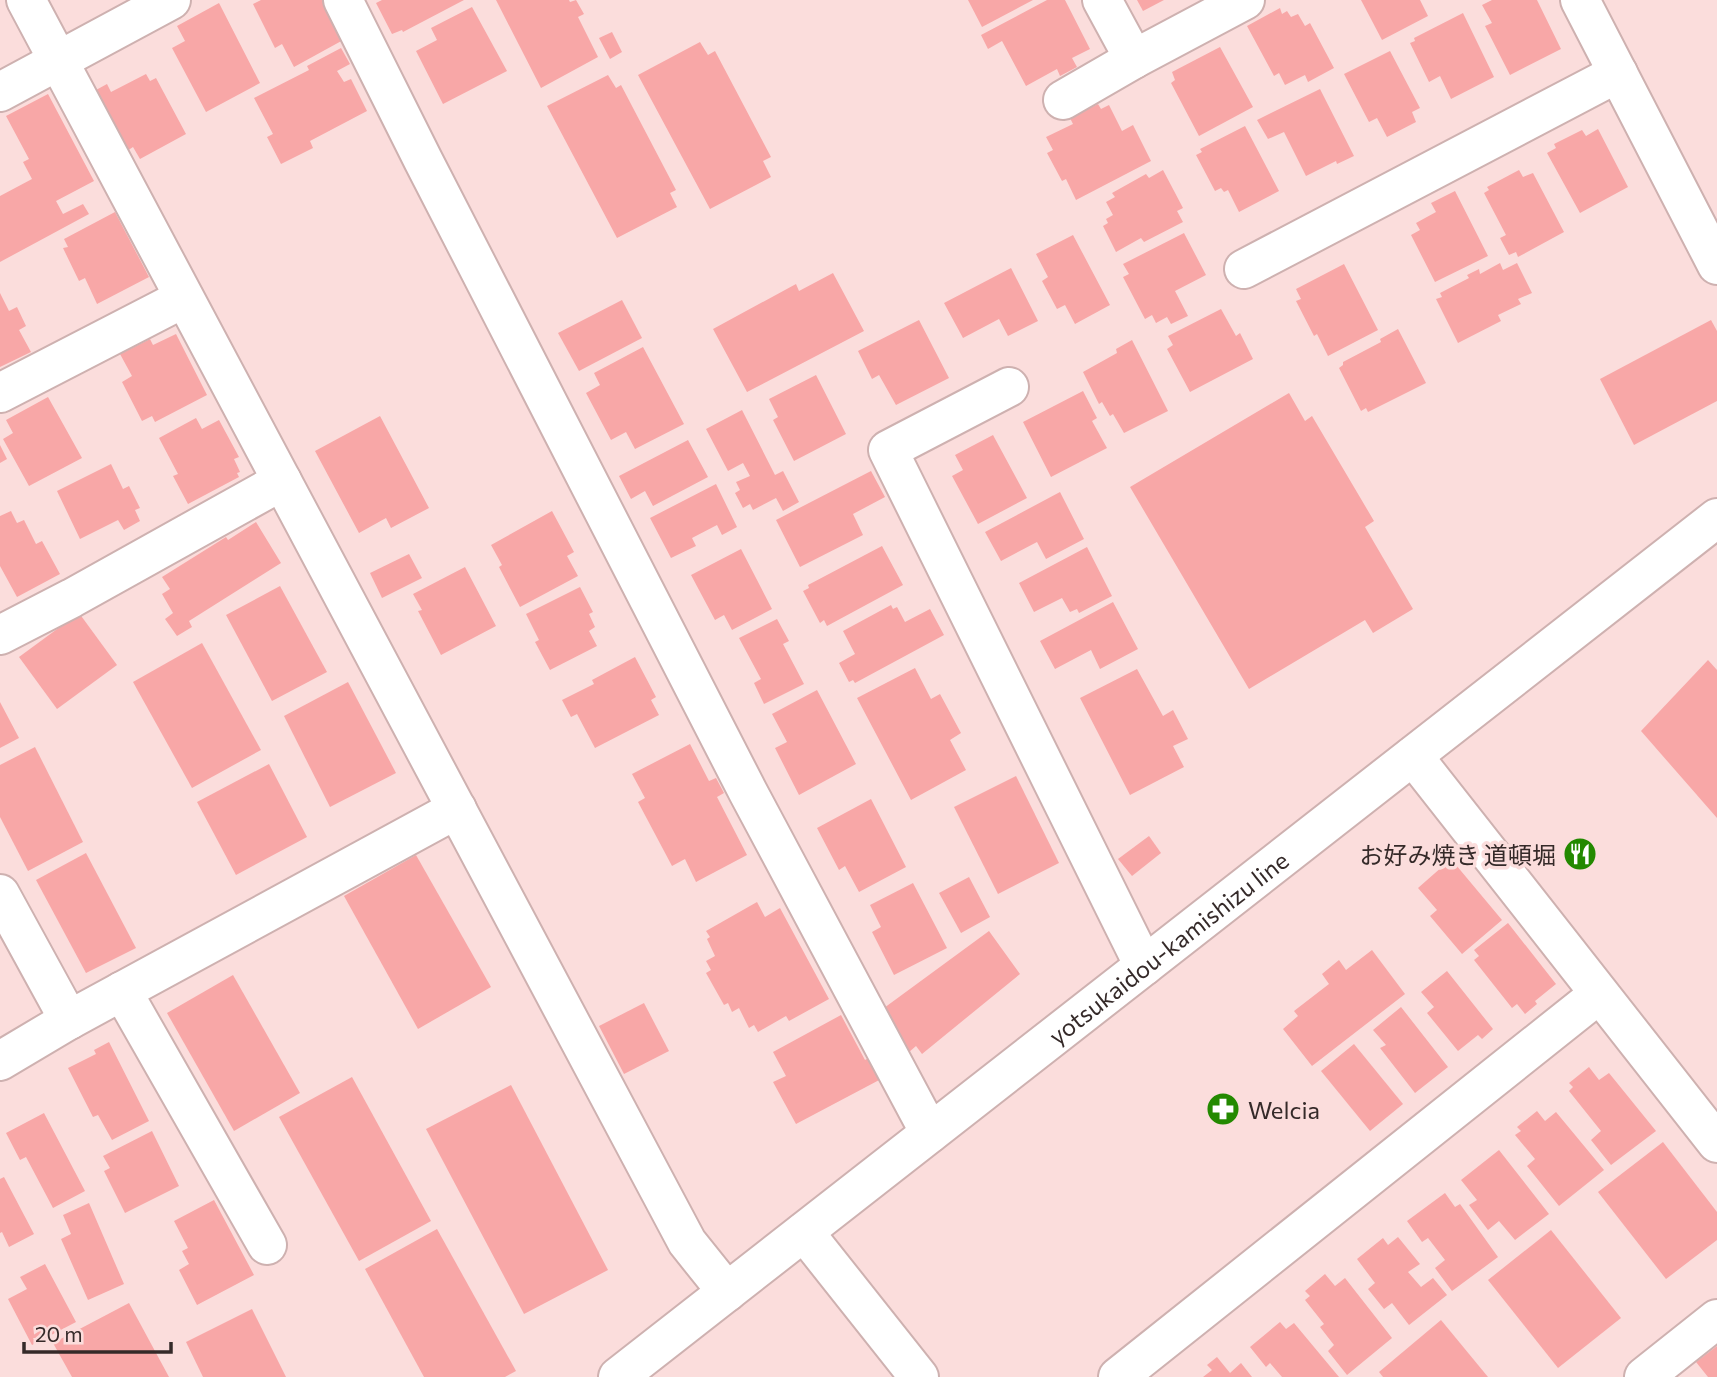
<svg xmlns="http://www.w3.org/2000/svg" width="1717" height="1377" viewBox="0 0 1717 1377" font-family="Commissioner,'Noto Sans JP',sans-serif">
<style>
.building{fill:#f8a7a7}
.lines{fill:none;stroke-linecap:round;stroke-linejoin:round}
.minor-casing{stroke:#ceb1b0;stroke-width:42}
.major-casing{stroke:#ceb1b0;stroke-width:42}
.minor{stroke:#fff;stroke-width:38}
.major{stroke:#fff;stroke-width:38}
.labels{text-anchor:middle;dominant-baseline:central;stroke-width:7;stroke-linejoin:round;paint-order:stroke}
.poi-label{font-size:24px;fill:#352a29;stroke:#fbdddc;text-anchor:end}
.street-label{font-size:24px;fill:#352a29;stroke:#fbdddc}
</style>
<rect width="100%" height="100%" fill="#fbdddc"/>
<g class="building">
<path d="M261,0H325L345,39L294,67L282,44L275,48L253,4Z"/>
<path d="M382,0H464L403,32L402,30L392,34L376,3Z"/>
<path d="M496,0H569L570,2L576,0L584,14L578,17L598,57L541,88Z"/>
<path d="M968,0H1033L982,27Z"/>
<path d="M1047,0H1065L1090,49L1072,58L1077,67L1060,76L1057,69L1026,86L1002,41L988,49L981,35Z"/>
<path d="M1137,0H1164L1143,11Z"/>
<path d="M1361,0H1420L1428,16L1382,40Z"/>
<path d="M1492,0H1537L1561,49L1510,75L1485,26L1492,23L1482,5Z"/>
<path d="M219,3L260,83L206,112L172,48L185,41L177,26Z"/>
<path d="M472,7L507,71L443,104L416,51L437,40L431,28Z"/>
<path d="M1280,8L1282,14L1287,11L1291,17L1298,14L1305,26L1310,23L1334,68L1308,82L1305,75L1285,85L1279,73L1274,76L1247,26Z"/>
<path d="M1463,13L1494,77L1451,99L1440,76L1429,82L1410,43L1415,41L1414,38Z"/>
<path d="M612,32L622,52L610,59L599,38Z"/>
<path d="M700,42L708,55L715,51L771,157L763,161L771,177L710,209L638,75Z"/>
<path d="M1220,47L1253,107L1199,136L1171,83L1175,80L1172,72Z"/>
<path d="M341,48L350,64L337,71L344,82L351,79L367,111L310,141L313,148L281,164L267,137L273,134L254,98L309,70L307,66Z"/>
<path d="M1390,51L1420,108L1412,112L1416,122L1387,137L1377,118L1369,122L1344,74Z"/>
<path d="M146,74L150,81L156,78L186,134L140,159L133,147L127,151L96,90L107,84L111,92Z"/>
<path d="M608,75L616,88L621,85L676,190L670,193L677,207L617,238L547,106Z"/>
<path d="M1320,89L1354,156L1337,164L1336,161L1306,176L1284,132L1268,139L1257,120Z"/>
<path d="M48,94L94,181L56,201L63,214L83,204L89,214L0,262V196L32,179L23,162L29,159L6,116Z"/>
<path d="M1098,104L1101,109L1109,105L1122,131L1133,125L1151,161L1076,200L1066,179L1062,181L1047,153L1053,150L1046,137L1073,124L1070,118Z"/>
<path d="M1245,126L1279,191L1239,212L1228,190L1224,192L1221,188L1215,191L1196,155L1202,152L1200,149Z"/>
<path d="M1598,129L1628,187L1580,213L1547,153L1556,148L1554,144L1582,130L1586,136Z"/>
<path d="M1163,170L1183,208L1177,211L1183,222L1144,242L1141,238L1116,252L1103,226L1108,223L1106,219L1113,215L1106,202L1115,197L1112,193L1146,174L1149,178Z"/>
<path d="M1519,170L1523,177L1533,173L1564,232L1518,257L1516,252L1509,255L1500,238L1506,235L1484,193L1489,190L1487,187Z"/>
<path d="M1455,191L1488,256L1435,282L1411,235L1420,230L1416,223L1436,212L1431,203Z"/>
<path d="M115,212L149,277L97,304L85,278L79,281L63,248L68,247L64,239Z"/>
<path d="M1184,233L1206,275L1175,291L1188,316L1171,324L1167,317L1156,323L1152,315L1145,319L1123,277L1129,274L1123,264Z"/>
<path d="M1073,235L1110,305L1075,324L1065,305L1057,309L1042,281L1048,277L1036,254Z"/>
<path d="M1500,263L1503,270L1517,263L1532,293L1518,299L1521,304L1498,315L1501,321L1458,343L1436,299L1442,297L1440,293L1469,278L1467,275L1479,269L1480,274Z"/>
<path d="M1344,264L1378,330L1328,356L1317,334L1314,336L1296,301L1301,299L1296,289Z"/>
<path d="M1011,268L1038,321L1008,336L999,319L963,338L944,303Z"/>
<path d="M833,273L864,331L747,392L713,329L796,284L799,291Z"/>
<path d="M0,293L9,311L17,307L26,326L19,330L31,352L0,367Z"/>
<path d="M622,300L642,338L579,371L558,333Z"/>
<path d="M1221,309L1236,336L1240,333L1253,359L1190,392L1167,349L1173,345L1168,336Z"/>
<path d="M919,320L949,378L896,405L879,375L872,379L858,351Z"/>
<path d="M1711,320L1717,331V401L1634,445L1600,379Z"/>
<path d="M1398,329L1426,383L1368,412L1366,408L1361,411L1339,368L1343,365V362L1381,342L1380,339Z"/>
<path d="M176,334L207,395L155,422L152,416L142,421L122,382L132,376L120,354L150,339L153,345Z"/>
<path d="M1132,340L1168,411L1124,433L1113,414L1110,416L1102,402L1099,404L1083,372L1117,353L1116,349Z"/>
<path d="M643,347L684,424L635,449L626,432L611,440L586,393L600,385L594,373Z"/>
<path d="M816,375L846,434L794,461L773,420L778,417L769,399Z"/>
<path d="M1083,391L1097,418L1092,421L1107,448L1051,477L1023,422Z"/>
<path d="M1289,393L1305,421L1312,416L1374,521L1365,527L1413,609L1373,633L1365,620L1249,689L1130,487Z"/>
<path d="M48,397L82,458L29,486L3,439L13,433L6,420Z"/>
<path d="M742,410L775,475L783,471L799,502L783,511L776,498L753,510L750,504L743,508L735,493L740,490L736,482L750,476L743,463L728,471L706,429Z"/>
<path d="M380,416L429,508L391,528L386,518L359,533L315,451Z"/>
<path d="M196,418L202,429L219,420L239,457L234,459L240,472L237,473L239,477L188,504L173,476L178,474L159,438Z"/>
<path d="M993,435L1027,498L978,524L952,476L963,470L955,455Z"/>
<path d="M688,440L708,477L653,506L645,491L631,499L619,476Z"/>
<path d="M0,445L7,459L0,463Z"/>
<path d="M111,464L123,489L129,486L140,508L135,510L140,521L124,530L118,520L80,539L57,491Z"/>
<path d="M871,471L885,497L853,514L863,535L800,567L776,520Z"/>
<path d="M716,484L737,527L722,535L717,525L692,538L696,546L671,558L650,518Z"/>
<path d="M1060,492L1084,539L1046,559L1037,542L1001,561L985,532Z"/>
<path d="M11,511L17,523L24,520L36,544L42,541L60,574L17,597L0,566V516Z"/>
<path d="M552,511L574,552L567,556L578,576L520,607L499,567L502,565L491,545Z"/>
<path d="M256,522L281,563L189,621L192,627L177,636L165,619L173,613L162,594L170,589L162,577L226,537L228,540Z"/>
<path d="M882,546L903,585L827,626L824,620L820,623L803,591L809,588L808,585Z"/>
<path d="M1087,547L1112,596L1079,613L1077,609L1070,612L1062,598L1034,612L1019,583Z"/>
<path d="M741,549L772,609L732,630L724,615L715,620L691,575Z"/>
<path d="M409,554L422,578L382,598L370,573Z"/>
<path d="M465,567L496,626L441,655L418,611L422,610L413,594Z"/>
<path d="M280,586L327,672L272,701L226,615Z"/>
<path d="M580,587L593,612L589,614L595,627L589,631L597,646L550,670L535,642L539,640L526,614Z"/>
<path d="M1113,602L1138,649L1100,669L1091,650L1055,669L1040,641Z"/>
<path d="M891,605L893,609L897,607L905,622L930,609L944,635L855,683L853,680L849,682L839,663L855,654L843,631Z"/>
<path d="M79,613L117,665L57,709L19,657Z"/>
<path d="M777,619L789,641L783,644L804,684L764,704L754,683L761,679L739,638Z"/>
<path d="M202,643L261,750L192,788L133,682Z"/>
<path d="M635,657L656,697L651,700L659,715L595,748L577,714L571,717L562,700L594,684L592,680Z"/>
<path d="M1708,660L1717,670V818L1641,731Z"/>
<path d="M915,668L931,699L940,694L961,733L950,740L966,770L911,800L857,698Z"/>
<path d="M1137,669L1163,716L1173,710L1188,739L1173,746L1184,767L1130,795L1080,698Z"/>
<path d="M348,682L396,773L330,807L284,716Z"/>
<path d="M817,690L856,764L799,795L775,748L787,742L772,714Z"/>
<path d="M0,702L19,738L0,748Z"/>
<path d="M690,744L709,781L716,778L724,793L717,797L747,855L696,882L685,859L672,866L638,802L645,798L632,774Z"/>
<path d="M35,747L83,842L28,871L0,817V765Z"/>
<path d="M269,764L307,837L236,875L197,802Z"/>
<path d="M1016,776L1059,863L998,894L954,807Z"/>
<path d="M871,799L906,867L859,892L845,866L839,870L817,828Z"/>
<path d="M1149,836L1161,853L1132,876L1118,859Z"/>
<path d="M86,853L136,948L86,973L36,880Z"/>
<path d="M416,855L491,987L418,1029L344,896Z"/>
<path d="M1451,859L1502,920L1462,954L1430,916L1437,910L1418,888Z"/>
<path d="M969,877L990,917L961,933L939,893Z"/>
<path d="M913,883L947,948L894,975L872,932L881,927L870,905Z"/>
<path d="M757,902L765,917L780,908L829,999L789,1021L786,1016L758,1032L754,1025L749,1028L739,1008L732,1012L728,1003L724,1005L706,973L711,970L706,961L715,956L707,939L710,937L706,931Z"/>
<path d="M1508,923L1556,984L1535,1001L1537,1004L1525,1014L1517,1004L1512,1008L1474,960L1479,956L1474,950Z"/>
<path d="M989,931L1020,974L922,1054L916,1046L908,1053L884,1008Z"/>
<path d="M1372,950L1405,994L1312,1066L1283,1029L1298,1016L1294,1011L1329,984L1322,974L1339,960L1346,970Z"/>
<path d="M1447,971L1493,1029L1482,1039L1478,1035L1458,1051L1427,1013L1434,1007L1421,992Z"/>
<path d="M233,975L300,1093L234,1131L167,1013Z"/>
<path d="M644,1003L669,1051L624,1074L599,1026Z"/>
<path d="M1401,1007L1448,1067L1415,1093L1380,1048L1386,1045L1373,1030Z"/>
<path d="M841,1015L865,1060L872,1056L883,1078L796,1124L773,1082L786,1076L773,1052Z"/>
<path d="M109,1042L149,1121L112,1140L98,1115L93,1117L68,1068L96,1054L94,1050Z"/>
<path d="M1354,1044L1403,1104L1370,1131L1321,1071Z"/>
<path d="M1589,1067L1599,1080L1609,1073L1656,1131L1611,1165L1591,1140L1601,1131L1569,1091L1573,1087L1569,1083Z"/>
<path d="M352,1077L431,1221L359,1261L279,1117Z"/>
<path d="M511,1085L608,1270L524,1314L426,1129Z"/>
<path d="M1537,1111L1545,1121L1556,1112L1604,1170L1559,1206L1527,1166L1535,1159L1515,1135L1521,1131L1517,1127Z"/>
<path d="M44,1113L85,1191L53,1208L26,1157L20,1160L6,1133Z"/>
<path d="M152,1131L179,1186L125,1213L104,1171L110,1168L103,1156Z"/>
<path d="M1663,1142L1717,1212V1240L1666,1279L1598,1192Z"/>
<path d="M1499,1150L1549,1214L1515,1240L1499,1221L1488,1230L1469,1205L1477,1200L1461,1180Z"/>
<path d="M4,1177L34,1234L9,1247L2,1232L0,1233V1179Z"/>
<path d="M1445,1193L1455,1207L1460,1204L1498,1257L1452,1291L1435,1268L1445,1260L1428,1238L1422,1242L1407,1221Z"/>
<path d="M214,1200L254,1275L197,1305L179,1270L189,1264L182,1251L188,1248L174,1221Z"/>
<path d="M89,1203L124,1284L88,1300L61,1239L71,1234L63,1215Z"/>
<path d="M437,1229L516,1371L505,1377H424L365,1269Z"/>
<path d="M1551,1230L1621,1318L1558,1368L1488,1280Z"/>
<path d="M1398,1237L1420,1264L1408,1272L1421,1287L1433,1278L1447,1295L1409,1325L1392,1303L1384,1309L1368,1289L1375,1283L1357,1259L1383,1238L1388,1245Z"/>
<path d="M45,1264L76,1322L32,1345L8,1299L27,1289L20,1277Z"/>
<path d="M1325,1274L1335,1286L1345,1278L1392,1338L1347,1375L1328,1351L1334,1345L1320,1327L1324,1324L1305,1300L1310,1296L1305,1291Z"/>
<path d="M129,1303L169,1377H72L53,1343Z"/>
<path d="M252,1309L286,1377H203L186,1342Z"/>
<path d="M1441,1320L1488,1377H1383L1379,1372Z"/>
<path d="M1280,1322L1286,1329L1294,1323L1339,1377H1282L1270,1363L1266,1367L1250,1347Z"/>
<path d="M1717,1346V1377H1708L1696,1362Z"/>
<path d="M1217,1357L1230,1373L1241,1363L1252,1377H1203L1212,1370L1207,1365Z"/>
</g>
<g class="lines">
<defs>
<g id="minor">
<path d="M26,0L687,1242L727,1292"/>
<path d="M343,0L423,160L748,792L930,1133"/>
<path d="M1102,0L1134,59"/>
<path d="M1580,0L1717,265"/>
<path d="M0,92L171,0"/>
<path d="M1063,100L1134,59L1245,0"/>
<path d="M1244,269L1618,73"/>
<path d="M1009,387L888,450L1144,966"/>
<path d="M0,393L184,298"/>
<path d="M0,635L72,598L282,481"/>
<path d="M1413,756L1717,1143"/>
<path d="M0,894L69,1020"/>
<path d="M122,991L267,1245"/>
<path d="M0,1061L69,1020L457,809"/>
<path d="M804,1232L919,1377"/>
<path d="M1118,1377L1599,994"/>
<path d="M1644,1377L1717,1319"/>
</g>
<g id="major">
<path id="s1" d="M618,1377L1717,518"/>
</g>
</defs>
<use href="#minor" class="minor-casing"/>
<use href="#major" class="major-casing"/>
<use href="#minor" class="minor"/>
<use href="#major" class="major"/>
</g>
<defs>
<symbol id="restaurant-disc" viewBox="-11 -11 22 22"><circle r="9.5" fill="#238900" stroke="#fbdddc"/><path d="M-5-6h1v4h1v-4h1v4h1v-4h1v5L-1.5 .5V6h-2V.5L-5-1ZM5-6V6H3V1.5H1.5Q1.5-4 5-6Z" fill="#fff"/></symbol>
<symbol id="pharmacy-disc" viewBox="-11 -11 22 22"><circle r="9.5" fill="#238900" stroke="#fbdddc"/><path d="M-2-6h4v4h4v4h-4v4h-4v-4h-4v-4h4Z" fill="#fff"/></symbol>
</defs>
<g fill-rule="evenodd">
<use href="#restaurant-disc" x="1561" y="835" width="38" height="38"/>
<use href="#pharmacy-disc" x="1204" y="1090" width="38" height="38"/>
</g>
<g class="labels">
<g class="poi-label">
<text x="1556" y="854">お好み焼き 道頓堀</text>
<text x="1248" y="1109" text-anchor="start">Welcia</text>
</g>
<g class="street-label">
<text stroke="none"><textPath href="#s1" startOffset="698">yotsukaidou-kamishizu line</textPath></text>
</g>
</g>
<path d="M24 1342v10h147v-10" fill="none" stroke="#352a29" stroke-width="3.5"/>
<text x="35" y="1342" font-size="21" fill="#352a29" stroke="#fbdddc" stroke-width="5" paint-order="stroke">20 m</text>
</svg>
